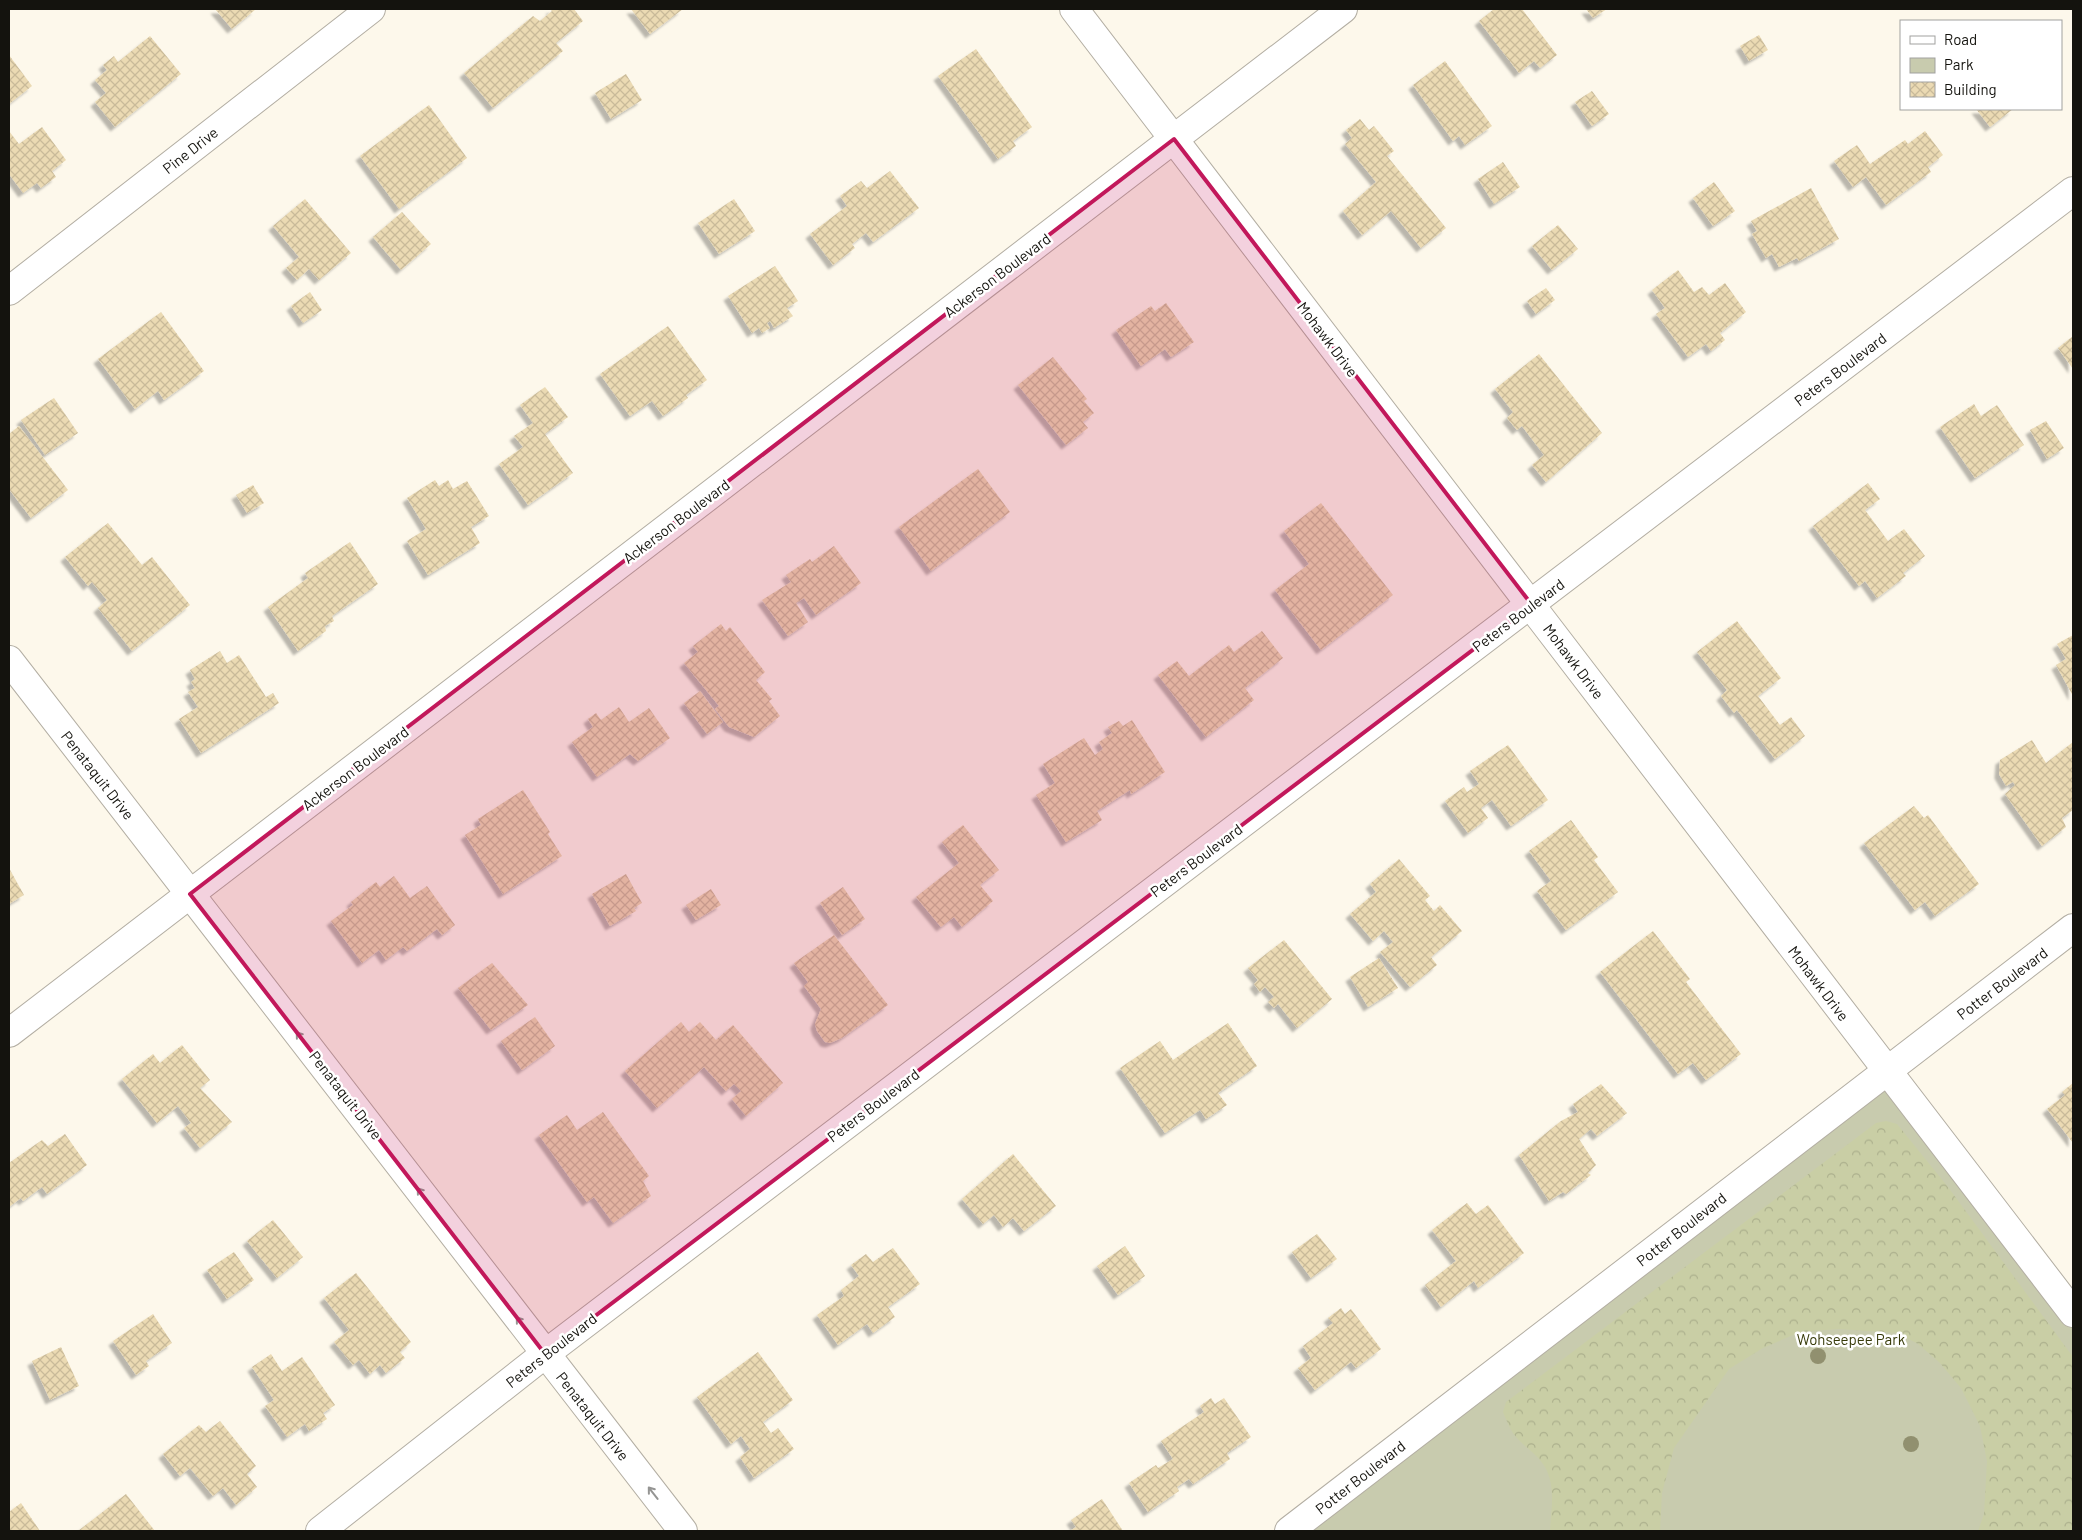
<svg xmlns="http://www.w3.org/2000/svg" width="2082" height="1540" viewBox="0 0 2082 1540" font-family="Barlow,sans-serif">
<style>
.green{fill:#c8cbae}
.forest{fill:url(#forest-crowns)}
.building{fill:url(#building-cross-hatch);filter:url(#shadow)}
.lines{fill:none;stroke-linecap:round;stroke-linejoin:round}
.minor-casing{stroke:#b3aea3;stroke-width:30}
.minor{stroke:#fff;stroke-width:28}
.tree{fill:#91906f}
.oneway{stroke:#959593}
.marked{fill:#c2185b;fill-opacity:0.2;stroke:#c2185b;stroke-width:4;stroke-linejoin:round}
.labels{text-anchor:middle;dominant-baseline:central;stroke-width:5;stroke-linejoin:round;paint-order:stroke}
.street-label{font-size:15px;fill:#14130e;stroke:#fff}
.park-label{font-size:15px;fill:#383b0a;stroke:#fff}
</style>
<defs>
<pattern id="forest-crowns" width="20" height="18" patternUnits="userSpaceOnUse" patternTransform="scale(1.25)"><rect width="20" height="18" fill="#c9cea5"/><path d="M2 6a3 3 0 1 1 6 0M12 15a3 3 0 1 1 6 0" fill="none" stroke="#acb08d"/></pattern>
<pattern id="building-cross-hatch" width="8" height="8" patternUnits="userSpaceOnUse" patternTransform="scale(1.25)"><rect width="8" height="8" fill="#ebdab3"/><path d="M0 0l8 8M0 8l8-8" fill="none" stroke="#c9ba99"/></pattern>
<filter id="shadow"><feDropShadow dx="-4.5" dy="4.5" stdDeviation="1" flood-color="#0004"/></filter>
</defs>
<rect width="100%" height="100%" fill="#fdf8eb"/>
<path class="green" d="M1887,1071L2073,1313V1531H1289Z"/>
<path class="forest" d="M1886,1121L1897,1124L1948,1187L2073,1357V1531H1978L1984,1514L1987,1461L1980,1426L1961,1388L1940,1363L1918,1344L1897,1333L1839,1329L1800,1332L1763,1348L1729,1369L1674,1448L1662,1493L1660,1531H1550C1551,1510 1556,1487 1545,1467C1537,1453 1522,1446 1513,1433C1509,1427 1506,1419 1503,1412L1506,1402L1876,1123Z"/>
<g class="building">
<path d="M215,9H256L232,29Z"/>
<path d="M550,9H574L583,21L556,43L563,51L493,108L464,73L533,16L540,21L552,11Z"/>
<path d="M631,9H683L650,34Z"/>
<path d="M1494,9H1522L1557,55L1540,68L1534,61L1519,73L1479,21Z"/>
<path d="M1586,9H1607L1593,18Z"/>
<path d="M1759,35L1768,50L1749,61L1740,46Z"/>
<path d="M150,36L181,74L115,127L95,102L106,93L95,80L107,70L103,65L114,56L118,62Z"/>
<path d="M976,49L1032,127L1013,141L1016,146L998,159L938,76Z"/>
<path d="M9,55L32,86L9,104Z"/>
<path d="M1445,61L1492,126L1465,145L1459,136L1453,141L1413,85Z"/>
<path d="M626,74L642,100L611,119L595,93Z"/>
<path d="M1592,91L1609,114L1592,126L1575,102Z"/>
<path d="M429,105L467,158L399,209L360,156Z"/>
<path d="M1976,109H2013L1990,127Z"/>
<path d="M1360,119L1369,130L1374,126L1394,151L1387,156L1446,228L1421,248L1391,211L1362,235L1343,211L1376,182L1345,144L1352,138L1346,130Z"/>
<path d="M42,127L66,160L52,171L56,177L41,188L37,183L23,193L9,174V131L19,144Z"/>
<path d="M1925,131L1943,155L1928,167L1931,172L1886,205L1866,177L1853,187L1834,161L1857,145L1870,164L1905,140L1908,144Z"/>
<path d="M1503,162L1520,187L1494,204L1478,179Z"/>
<path d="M890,171L919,208L873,242L866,233L852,244L855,248L833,265L810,234L847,206L840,196L861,181L867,188Z"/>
<path d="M1714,182L1735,211L1713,226L1693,198Z"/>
<path d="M1811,188L1839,239L1799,261L1797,258L1779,267L1772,254L1766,258L1752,234L1757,231L1751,221Z"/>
<path d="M305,199L351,253L319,280L309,269L297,280L286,268L299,257L273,226Z"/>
<path d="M734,199L755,231L719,254L698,223Z"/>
<path d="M402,212L431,244L401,270L373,237Z"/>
<path d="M1558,225L1578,249L1552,270L1532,246Z"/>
<path d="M775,266L798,301L787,308L793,316L774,328L770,321L767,323L770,328L762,333L759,328L752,333L728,296Z"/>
<path d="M1678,270L1694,292L1702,287L1709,295L1725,283L1746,312L1720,333L1725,340L1711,351L1706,344L1688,357L1656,314L1665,308L1652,290Z"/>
<path d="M1546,288L1555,300L1536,314L1527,301Z"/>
<path d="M310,292L322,310L303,323L291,306Z"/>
<path d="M1166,303L1194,342L1171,357L1165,349L1141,366L1116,330L1151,306L1155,311Z"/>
<path d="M161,312L204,371L164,400L158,391L135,409L98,359Z"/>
<path d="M668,326L707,380L686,395L688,398L663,416L652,401L630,416L600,374Z"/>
<path d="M2073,336V369L2058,348Z"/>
<path d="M1539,354L1602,433L1546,482L1532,465L1544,455L1522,426L1517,430L1507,418L1513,412L1495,389Z"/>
<path d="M1053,357L1087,399L1084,401L1094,413L1083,422L1088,428L1066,445L1018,385Z"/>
<path d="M545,387L568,417L545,434L573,473L528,505L499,464L523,447L514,436L533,423L520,405Z"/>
<path d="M54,398L78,433L45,455L21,420Z"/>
<path d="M1974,404L1981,416L1997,405L2024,445L1975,478L1940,427Z"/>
<path d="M2046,421L2064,448L2047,459L2030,430Z"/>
<path d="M19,426L68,490L31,518L9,489V434Z"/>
<path d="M978,469L1010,512L931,571L899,527Z"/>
<path d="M435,480L439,486L448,480L453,489L467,481L489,516L471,527L480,543L428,575L407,541L426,529L407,498Z"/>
<path d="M1868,483L1880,499L1865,510L1888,541L1904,529L1925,556L1903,573L1906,576L1877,598L1865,581L1859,586L1813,526Z"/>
<path d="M253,485L264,503L247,513L236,495Z"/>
<path d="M1321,503L1393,595L1321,650L1275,590L1309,564L1284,531Z"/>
<path d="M108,523L142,565L152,557L190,605L132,651L98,608L107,600L92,582L88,586L65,557Z"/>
<path d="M350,542L378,584L332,616L334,621L325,626L326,631L298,651L268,607L308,578L305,573Z"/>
<path d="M834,546L861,583L816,615L804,598L796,603L808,622L788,636L762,600L791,582L786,575L810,559L812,562Z"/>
<path d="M1737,621L1781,678L1758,696L1780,725L1791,717L1805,736L1775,759L1737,710L1734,713L1721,696L1727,690L1697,652Z"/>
<path d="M721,624L726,631L730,627L765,672L756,680L772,699L769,701L780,716L754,737L729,727L715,709L719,706L684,663L698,652L693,646Z"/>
<path d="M1262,631L1283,658L1245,688L1254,700L1206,737L1158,675L1177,661L1189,676L1229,645L1234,652Z"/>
<path d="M2073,635V696L2056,665L2066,659L2057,644Z"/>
<path d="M220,651L227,663L239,655L266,697L273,693L279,703L201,753L179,719L198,707L188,692L195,688L191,682L195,679L190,670Z"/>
<path d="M700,691L723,722L707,734L684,703Z"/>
<path d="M619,707L629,722L649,708L670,738L638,761L630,754L597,777L572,742L593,727L588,719L596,713L601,720Z"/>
<path d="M1132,720L1165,772L1131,794L1130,790L1097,811L1102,820L1066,842L1036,795L1055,783L1043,764L1084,738L1095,755L1103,749L1099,742L1112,733L1108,727L1119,721L1123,726Z"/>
<path d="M2032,740L2046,763L2073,742V810L2062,818L2066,827L2042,846L2005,794L2015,785L2013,782L2006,786L1999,774L2000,760Z"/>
<path d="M1508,745L1548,800L1511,826L1492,800L1481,808L1488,818L1468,833L1445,801L1464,787L1467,792L1479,784L1470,771Z"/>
<path d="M523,790L550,832L548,834L562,856L503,894L465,835L481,825L478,819Z"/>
<path d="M1914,806L1924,818L1928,815L1979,884L1935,916L1925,902L1915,910L1864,843Z"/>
<path d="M1571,820L1598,857L1594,860L1618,892L1566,930L1537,891L1551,881L1529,851Z"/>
<path d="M963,825L999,870L980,885L993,901L962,927L954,917L941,927L916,897L959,863L942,842Z"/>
<path d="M1399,859L1430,896L1425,900L1434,911L1440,905L1462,931L1431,957L1437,965L1410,987L1380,952L1393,942L1384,931L1373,941L1350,914L1376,892L1370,884Z"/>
<path d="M9,868L24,895L9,904Z"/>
<path d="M626,874L642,903L634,908L636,911L610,926L592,894Z"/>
<path d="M394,876L410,898L427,886L455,925L442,935L437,929L407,951L403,947L386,960L379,950L362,963L331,921L353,905L351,902L376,882L380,887Z"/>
<path d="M843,887L865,919L842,935L820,903Z"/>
<path d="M711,889L721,905L696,920L686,905Z"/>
<path d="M1653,931L1690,979L1686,982L1741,1054L1706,1080L1693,1063L1678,1074L1600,972Z"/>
<path d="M834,935L888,1005L842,1038L830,1043L825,1042L817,1031L815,1024L821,1009L804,986L808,982L794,963Z"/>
<path d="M1284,940L1332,999L1297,1028L1278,1004L1274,1008L1268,1002L1274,997L1265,987L1260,992L1254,984L1258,980L1248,968Z"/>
<path d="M1379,958L1398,988L1368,1007L1350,977Z"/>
<path d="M492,963L528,1005L491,1030L458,988Z"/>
<path d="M535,1017L555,1046L522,1070L501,1041Z"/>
<path d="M681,1022L689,1032L700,1022L716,1040L733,1025L783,1083L746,1116L732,1099L741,1091L734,1084L726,1091L704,1067L657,1108L625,1071Z"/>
<path d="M1228,1023L1257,1066L1218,1093L1227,1105L1206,1119L1200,1110L1165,1133L1120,1068L1160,1041L1173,1060Z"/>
<path d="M182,1045L210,1080L200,1088L232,1122L200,1148L184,1128L191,1123L178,1106L157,1123L122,1079L153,1054L160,1063Z"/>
<path d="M2073,1083V1143L2047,1109L2065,1095L2062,1092Z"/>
<path d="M1601,1084L1627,1113L1597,1136L1591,1129L1579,1139L1596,1165L1588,1173L1591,1175L1566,1194L1563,1192L1549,1201L1519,1155L1561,1121L1578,1112L1573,1104Z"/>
<path d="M603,1112L649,1176L643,1181L651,1196L613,1223L594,1197L587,1202L539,1135L567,1115L577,1130Z"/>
<path d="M65,1134L87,1165L47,1194L42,1187L23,1201L21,1198L9,1207V1163L42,1140L48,1146Z"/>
<path d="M1013,1154L1056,1206L1024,1231L1013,1218L1003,1227L994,1215L983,1224L962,1199Z"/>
<path d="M1467,1203L1476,1214L1488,1205L1524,1253L1478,1288L1474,1281L1441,1307L1425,1285L1456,1261L1432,1230Z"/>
<path d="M273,1220L303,1257L277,1278L247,1241Z"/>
<path d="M1317,1234L1337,1259L1311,1278L1292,1252Z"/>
<path d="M1125,1246L1145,1276L1118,1295L1097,1266Z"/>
<path d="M893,1248L920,1284L888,1307L895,1317L873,1333L867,1324L838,1345L817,1315L844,1296L841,1290L859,1276L851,1265L866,1254L873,1262Z"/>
<path d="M234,1252L254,1280L227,1299L207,1270Z"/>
<path d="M356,1273L411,1342L400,1352L405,1358L386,1373L380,1365L370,1374L359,1360L353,1365L334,1342L349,1330L324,1298Z"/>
<path d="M1341,1308L1345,1314L1351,1309L1381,1349L1356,1368L1351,1362L1315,1390L1298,1368L1311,1358L1303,1346L1333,1323L1328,1318Z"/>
<path d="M153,1314L172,1343L146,1361L149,1366L136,1375L113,1341Z"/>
<path d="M61,1347L79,1386L50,1400L32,1361Z"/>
<path d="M758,1352L793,1400L763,1422L771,1433L778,1428L794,1449L754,1478L740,1457L750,1449L741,1436L731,1444L697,1397Z"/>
<path d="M271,1354L282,1371L302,1357L335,1405L323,1413L327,1419L309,1431L305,1424L287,1437L265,1406L274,1400L252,1367Z"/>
<path d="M1211,1398L1215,1404L1224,1398L1251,1437L1227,1453L1230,1459L1193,1484L1189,1479L1177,1487L1179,1491L1148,1512L1129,1483L1156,1465L1158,1468L1173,1459L1161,1441L1204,1412L1200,1406Z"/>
<path d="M220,1421L256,1466L247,1474L257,1487L236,1505L223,1488L213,1496L190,1468L180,1476L163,1454L199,1425L206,1432Z"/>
<path d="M126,1494L155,1531H78Z"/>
<path d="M1102,1499L1123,1531H1070L1076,1527L1071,1520Z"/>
<path d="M21,1503L40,1531H9V1512Z"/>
</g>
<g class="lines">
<defs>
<g id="minor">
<path d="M1074,9L2073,1313"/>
<path d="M9,291L371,9"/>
<path d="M9,660L683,1531"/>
<path d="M9,1033L1343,9"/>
<path d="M320,1531L545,1354L2073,191"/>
<path d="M1289,1531L2073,928"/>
</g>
</defs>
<use href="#minor" class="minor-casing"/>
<use href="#minor" class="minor"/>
</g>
<g class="tree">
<circle cx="1818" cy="1356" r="8"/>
<circle cx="1911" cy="1444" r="8"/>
</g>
<defs><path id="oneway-shaft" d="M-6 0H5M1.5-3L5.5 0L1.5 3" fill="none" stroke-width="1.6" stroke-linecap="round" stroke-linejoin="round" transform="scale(1.25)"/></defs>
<g class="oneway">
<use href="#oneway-shaft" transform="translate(301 1038) rotate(-128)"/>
<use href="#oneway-shaft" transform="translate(422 1194) rotate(-128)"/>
<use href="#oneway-shaft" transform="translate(521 1323) rotate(-128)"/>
<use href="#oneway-shaft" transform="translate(653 1493) rotate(-128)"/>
</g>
<path class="marked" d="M1174,139L1532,605L545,1354L190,894Z"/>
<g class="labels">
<g class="street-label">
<text transform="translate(190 150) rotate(-38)">Pine Drive</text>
<text transform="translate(997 275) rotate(-37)">Ackerson Boulevard</text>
<text transform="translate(1328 339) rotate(53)">Mohawk Drive</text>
<text transform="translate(1840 369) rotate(-37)">Peters Boulevard</text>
<text transform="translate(676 521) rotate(-37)">Ackerson Boulevard</text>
<text transform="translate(1518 615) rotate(-37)">Peters Boulevard</text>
<text transform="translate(1574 661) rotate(53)">Mohawk Drive</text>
<text transform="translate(355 768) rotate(-37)">Ackerson Boulevard</text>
<text transform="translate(98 775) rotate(52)">Penataquit Drive</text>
<text transform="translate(1196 860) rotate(-37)">Peters Boulevard</text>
<text transform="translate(1819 983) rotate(53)">Mohawk Drive</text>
<text transform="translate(2002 983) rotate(-37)">Potter Boulevard</text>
<text transform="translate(346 1095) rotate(52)">Penataquit Drive</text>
<text transform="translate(873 1105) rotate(-37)">Peters Boulevard</text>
<text transform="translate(1681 1229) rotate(-38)">Potter Boulevard</text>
<text transform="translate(551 1350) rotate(-38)">Peters Boulevard</text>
<text transform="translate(593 1416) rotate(52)">Penataquit Drive</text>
<text transform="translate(1360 1477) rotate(-38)">Potter Boulevard</text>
</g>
<g class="park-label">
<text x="1851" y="1339">Wohseepee Park</text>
</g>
</g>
<rect width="2082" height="1540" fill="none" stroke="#14130e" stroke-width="20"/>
<rect x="1900" y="20" width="162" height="90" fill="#ffffff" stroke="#a1a19f"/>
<rect x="1910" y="36" width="25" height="8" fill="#ffffff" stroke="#a1a19f"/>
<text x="1944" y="45" font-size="15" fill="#14130e">Road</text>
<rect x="1910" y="58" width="25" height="15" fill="#c8cbae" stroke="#a1a19f"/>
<text x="1944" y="70" font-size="15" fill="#14130e">Park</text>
<rect x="1910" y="82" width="25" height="15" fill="url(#building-cross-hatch)" stroke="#a1a19f"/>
<text x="1944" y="95" font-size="15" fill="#14130e">Building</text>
</svg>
